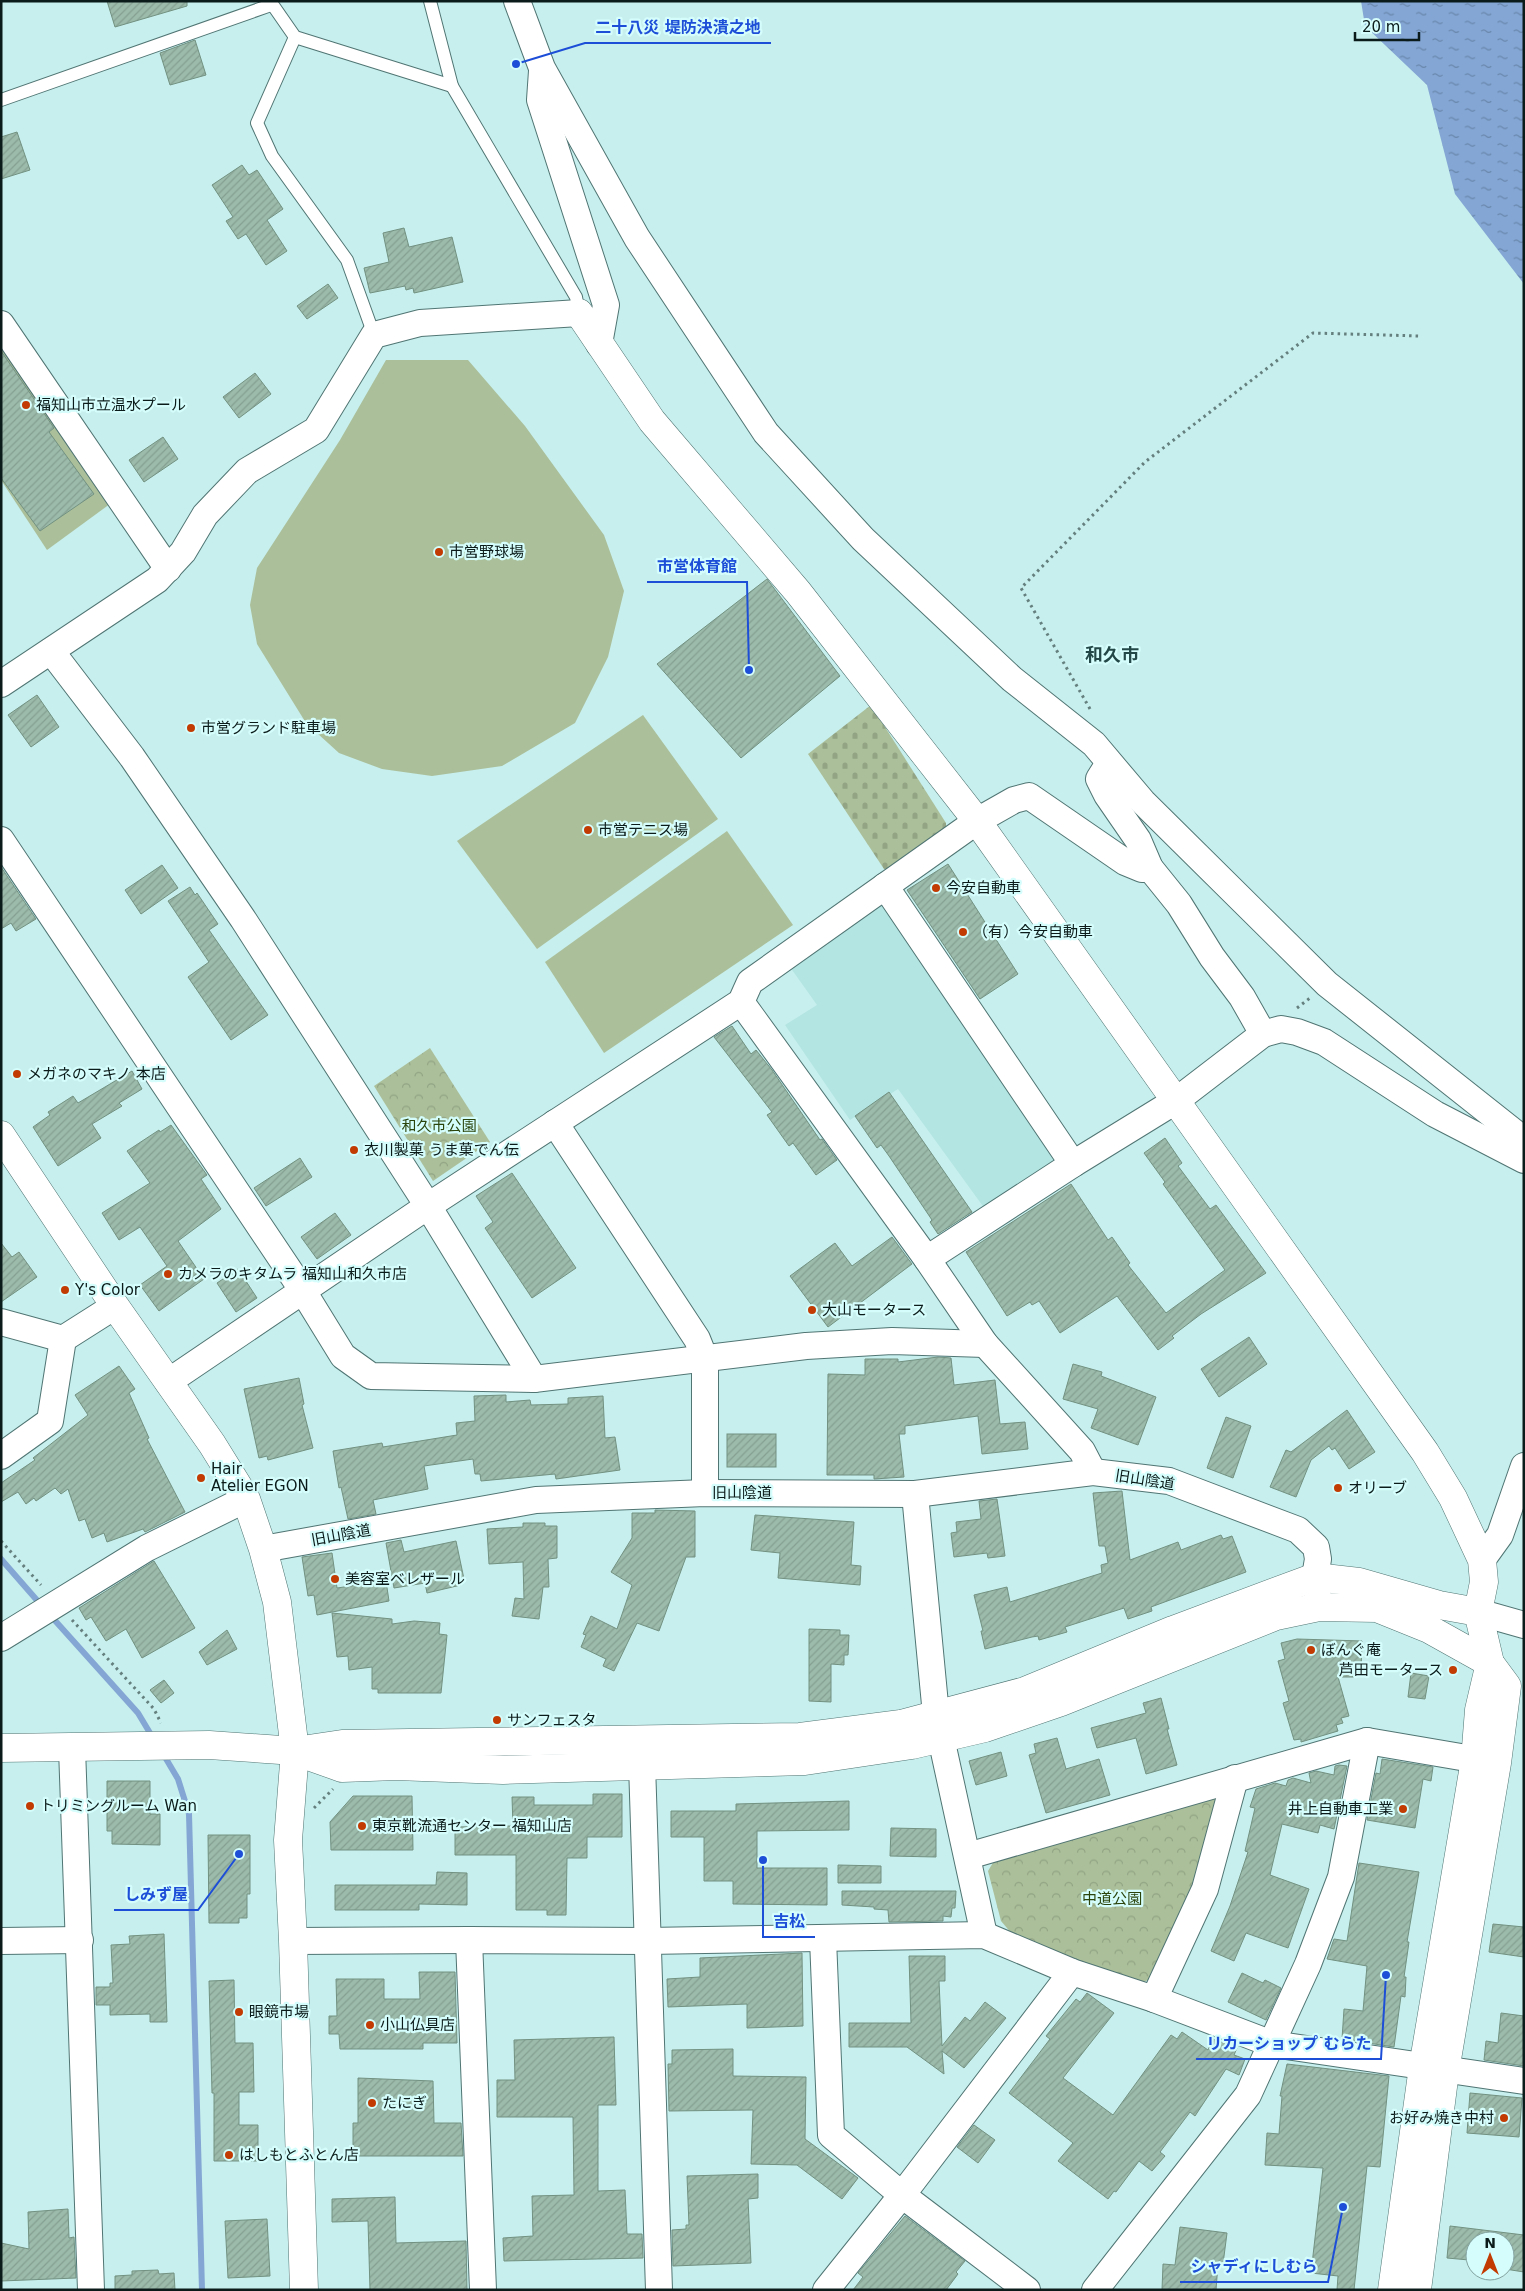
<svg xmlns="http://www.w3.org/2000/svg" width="1525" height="2291" viewBox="0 0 1525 2291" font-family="'DejaVu Sans','Noto Sans JP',sans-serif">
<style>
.built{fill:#b3e5e3}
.cemetery{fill:url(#cemetery-stones)}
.park{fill:url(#park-crowns)}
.pitch{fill:#abbf9a}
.water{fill:url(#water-ripples)}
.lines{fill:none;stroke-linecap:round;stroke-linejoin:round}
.stream{stroke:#83a6d4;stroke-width:6}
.building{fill:url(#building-hatch);stroke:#729181}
.service-casing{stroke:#507573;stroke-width:14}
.minor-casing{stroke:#507573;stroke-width:28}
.tertiary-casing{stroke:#507573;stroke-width:29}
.path{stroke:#647f7d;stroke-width:3;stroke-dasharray:2.5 4;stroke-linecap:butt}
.service{stroke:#fff;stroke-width:12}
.minor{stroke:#fff;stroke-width:26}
.tertiary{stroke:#fff;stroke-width:28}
.poi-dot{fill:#c23b02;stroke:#d4fdfb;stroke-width:2}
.labels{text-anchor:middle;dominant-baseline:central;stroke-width:4.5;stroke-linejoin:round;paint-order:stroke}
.poi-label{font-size:15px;fill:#0b1b1a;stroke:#d4fdfb;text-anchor:start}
.park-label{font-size:15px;fill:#2b440c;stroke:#d4fdfb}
.street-label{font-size:15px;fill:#0b1b1a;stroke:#d4fdfb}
.quarter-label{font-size:18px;font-weight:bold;fill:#244847;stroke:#d4fdfb}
.leader{fill:none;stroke:#1d4ed8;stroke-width:2}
.callout-dot{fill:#1d4ed8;stroke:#d4fdfb;stroke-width:2}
.callout-label{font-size:16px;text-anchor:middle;font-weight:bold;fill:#1d4ed8;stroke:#d4fdfb;stroke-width:4.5;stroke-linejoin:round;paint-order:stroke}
</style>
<defs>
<pattern id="cemetery-stones" width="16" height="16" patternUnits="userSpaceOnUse" patternTransform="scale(1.25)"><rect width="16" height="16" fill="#abbf9a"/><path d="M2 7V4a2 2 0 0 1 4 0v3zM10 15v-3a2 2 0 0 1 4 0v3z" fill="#92a484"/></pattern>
<pattern id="park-crowns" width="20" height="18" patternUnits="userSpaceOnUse" patternTransform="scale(1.25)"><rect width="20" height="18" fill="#abbf9a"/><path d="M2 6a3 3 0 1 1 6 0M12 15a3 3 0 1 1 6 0" fill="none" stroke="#92a484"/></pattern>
<pattern id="water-ripples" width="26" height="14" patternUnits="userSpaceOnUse" patternTransform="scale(1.25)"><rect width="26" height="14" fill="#83a6d4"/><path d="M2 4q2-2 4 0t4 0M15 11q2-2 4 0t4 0" fill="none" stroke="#6986ab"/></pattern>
<pattern id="building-hatch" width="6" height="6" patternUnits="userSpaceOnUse" patternTransform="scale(1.25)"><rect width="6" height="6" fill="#9cbbaa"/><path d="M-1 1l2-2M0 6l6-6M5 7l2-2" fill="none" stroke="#85a092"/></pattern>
</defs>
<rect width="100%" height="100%" fill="#c7efed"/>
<path class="built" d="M887,899L1058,1161L985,1209L898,1089L850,1120L785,1025L817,1005L790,967Z"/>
<path class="cemetery" d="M871,705L946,823V830L892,869H884L808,754Z"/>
<g class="park">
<path d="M430,1048L490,1142L433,1181L374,1086Z"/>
<path d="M1212,1797L1223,1802L1197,1881L1153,1977L1139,1985L1012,1934L1001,1921L988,1871L994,1861Z"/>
</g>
<g class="pitch">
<path d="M1,330L114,501L47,550L1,480Z"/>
<path d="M386,360H468L525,426L604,535L624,591L608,657L575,723L502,766L432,776L382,769L339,753L306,723L257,644L250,605L257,568L340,440Z"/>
<path d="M643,715L718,819L537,949L457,841Z"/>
<path d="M727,831L793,925L604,1053L545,962Z"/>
</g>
<path class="water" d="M1361,1H1524V284L1455,194L1427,85L1365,26Z"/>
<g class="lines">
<g class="stream">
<path d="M1,1559L42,1606"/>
<path d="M50,1615L138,1713L153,1738"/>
<path d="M162,1752L178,1779L189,1814L202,2290"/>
</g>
</g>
<g class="building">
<path d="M107,1H187V6L115,27Z"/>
<path d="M195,40L206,75L170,85L160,53Z"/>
<path d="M17,132L30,170L1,179V137Z"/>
<path d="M242,165L249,175L257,170L283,209L267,220L287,251L266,265L246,234L238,239L226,221L233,217L212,185Z"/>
<path d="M404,228L409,247L452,237L463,282L414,293L413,288L406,290L405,286L370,293L364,268L389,262L383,233Z"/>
<path d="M328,284L338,298L307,319L297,306Z"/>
<path d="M1,351L54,428L49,432L94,494L40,531L1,478Z"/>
<path d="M255,373L271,394L239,418L223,397Z"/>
<path d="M163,437L178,459L144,482L129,460Z"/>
<path d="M767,579L840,676L741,758L657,664Z"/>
<path d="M37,695L59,727L31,747L8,715Z"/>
<path d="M948,864L1018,974L980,999L907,890Z"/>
<path d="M162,865L178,888L141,914L125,890Z"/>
<path d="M1,867L36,919L16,931L11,923L1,929Z"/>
<path d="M190,887L195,895L197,893L218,924L209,930L268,1015L231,1040L188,977L209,962L168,901Z"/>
<path d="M732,1026L751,1054L756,1050L772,1070L820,1140L822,1139L837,1160L816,1175L793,1143L789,1146L767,1115L772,1112L714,1037Z"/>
<path d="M132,1071L142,1089L119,1103L122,1106L92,1124L101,1138L58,1166L33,1127L50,1115L48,1112L73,1096L78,1103Z"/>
<path d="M889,1092L972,1212L938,1234L930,1222L932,1220L889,1156L881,1145L877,1148L855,1116Z"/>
<path d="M171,1125L207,1175L201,1179L221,1209L178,1241L204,1279L159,1311L140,1285L167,1266L140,1227L119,1240L102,1213L150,1183L127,1151L159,1130L160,1132Z"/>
<path d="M1165,1138L1182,1163L1178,1166L1210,1209L1216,1205L1266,1273L1201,1314L1172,1336L1174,1338L1158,1350L1117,1296L1060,1333L1039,1301L1032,1305L1030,1302L1007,1316L966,1252L1071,1184L1108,1240L1112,1237L1130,1263L1128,1265L1166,1313L1225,1270L1163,1184L1165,1182L1144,1153Z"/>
<path d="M300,1158L312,1177L266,1206L254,1188Z"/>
<path d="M512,1173L576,1268L532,1298L485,1228L493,1222L476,1196Z"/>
<path d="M335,1213L351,1235L317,1259L301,1237Z"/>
<path d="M892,1237L912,1264L828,1327L790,1276L835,1243L852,1266Z"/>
<path d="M1,1243L12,1257L19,1252L37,1277L1,1302Z"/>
<path d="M238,1269L257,1298L236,1312L217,1283Z"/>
<path d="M1249,1337L1267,1364L1219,1397L1201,1369Z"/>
<path d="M938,1357L951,1358L954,1385L995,1380L1000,1424L1025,1422L1028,1449L982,1454L978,1416L905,1426V1434H899L904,1477L874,1479V1475H827L828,1374L865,1375V1359H898V1362Z"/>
<path d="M1073,1364L1102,1372L1101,1376L1156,1397L1138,1445L1091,1428L1098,1409L1063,1399Z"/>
<path d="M119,1366L135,1389L129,1393L149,1438L147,1439L185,1512L145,1532L143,1529L107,1542L104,1533L92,1538L85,1519L79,1521L68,1489L61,1494L55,1488L36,1501L34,1498L26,1504L18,1492L1,1502V1483L35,1460L33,1458L88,1415L75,1395Z"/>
<path d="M299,1378L304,1404L302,1405L313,1448L268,1460L267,1456L259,1458L244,1389Z"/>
<path d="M506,1395V1402L530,1400L531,1405L568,1404V1398L603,1396L605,1438L615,1437L620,1470L556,1479L555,1474L481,1481L480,1474H475L473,1459L424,1466L428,1489L373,1500L376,1514L348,1519L341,1487L339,1488L333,1451L382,1443L383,1447L457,1435L456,1423L475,1421L474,1396Z"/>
<path d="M1347,1410L1375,1452L1349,1469L1335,1448L1332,1450L1329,1446L1311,1460L1296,1497L1270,1487L1286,1450L1291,1452Z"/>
<path d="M1226,1417L1251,1426L1233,1478L1207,1468Z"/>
<rect x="727" y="1434" width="49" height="33"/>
<path d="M1122,1491L1130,1560L1178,1542L1181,1550L1221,1535L1223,1539L1232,1536L1246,1572L1151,1607L1152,1611L1128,1619L1124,1608L1065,1627L1067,1632L1039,1640L1038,1636L1032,1637L985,1649L981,1631H983L974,1595L1007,1587L1010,1602L1102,1573L1101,1565L1108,1563L1105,1546H1099L1093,1493Z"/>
<path d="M997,1499L1005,1556L988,1558L987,1553L954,1557L951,1533L957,1532L956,1522L981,1519L979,1501Z"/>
<path d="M655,1510L695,1511V1557H686L659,1631L637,1623L614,1671L603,1666L606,1659L581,1647L586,1635L583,1634L591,1616L617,1629L632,1585L611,1572L632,1538V1513H655Z"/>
<path d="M755,1515L854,1522L851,1565L861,1566L860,1585L778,1578L780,1553L751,1550Z"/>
<path d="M523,1523H545V1526H557V1558L548,1559L549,1587H543L539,1619L512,1616L515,1598L524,1599L523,1562L489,1564L487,1529L523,1527Z"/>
<path d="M401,1540L404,1552L456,1541L464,1579L460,1580L461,1585L427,1593L425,1583L394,1588L386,1543Z"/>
<path d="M332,1553L337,1588L386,1581L389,1601L317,1615L314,1595L308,1596L302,1557Z"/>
<path d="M154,1561L195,1628L142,1658L126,1629L106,1641L91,1617L86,1620L79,1608Z"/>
<path d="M332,1613L392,1619V1624L414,1621L440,1623L439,1634L447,1635L441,1693H378V1689H372V1667L349,1670L348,1656L337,1657Z"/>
<path d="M809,1629L840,1630V1635H849L848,1655H844V1665L831,1664V1702L809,1701Z"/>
<path d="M227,1630L237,1649L207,1665L199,1652Z"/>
<path d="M1297,1639L1362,1641L1361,1671H1356V1677H1338L1349,1716L1341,1718L1343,1723L1336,1725L1338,1731L1301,1742V1739L1294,1740L1283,1703L1289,1701L1278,1661L1285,1659L1281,1643Z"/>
<path d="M1411,1673L1429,1676L1425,1699L1408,1697Z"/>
<path d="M164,1680L174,1693L161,1703L150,1690Z"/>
<path d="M1161,1698L1169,1729H1167L1177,1765L1146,1774L1136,1738L1097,1748L1091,1728L1146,1713L1143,1703Z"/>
<path d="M1057,1738L1066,1769L1099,1759L1110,1795L1046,1813L1029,1755L1036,1753L1034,1744Z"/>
<path d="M1001,1752L1007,1776L976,1785L969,1761Z"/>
<path d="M1382,1759L1433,1767L1431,1781L1423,1779L1415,1828L1367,1820L1376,1773L1380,1774Z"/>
<path d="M1339,1765L1347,1766L1334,1829L1320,1825L1318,1833L1282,1824L1270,1875L1309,1889L1288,1948L1246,1933L1234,1961L1211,1951L1230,1906L1248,1852L1245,1851L1255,1808L1250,1807L1256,1789L1275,1783L1286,1786L1288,1780L1293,1778L1311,1783L1309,1773L1316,1771L1334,1775L1335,1766Z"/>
<path d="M107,1781H150V1814H160V1845L112,1844V1831H107Z"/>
<path d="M593,1794H622V1837H587V1858H567L566,1915H547V1910H516V1855H455V1827L513,1826L512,1797H534V1805H593Z"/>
<path d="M353,1796H412L413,1850H331L330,1822Z"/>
<path d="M849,1801V1830L757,1831V1868H827V1905L733,1904V1881H704V1837H671V1811H736V1804Z"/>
<path d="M891,1828L936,1829V1857L890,1856Z"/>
<path d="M208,1835H250V1894H247V1918H239V1923H209Z"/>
<path d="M1359,1863L1419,1872L1407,1942H1409L1404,1977H1406L1405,1997L1401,1996L1394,2047L1342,2039L1344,2009L1363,2011L1367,1966L1327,1959L1334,1939L1347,1941Z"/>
<path d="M838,1865L881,1866V1883H838Z"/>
<path d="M437,1872L467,1873V1905L419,1904V1910H335V1885H436Z"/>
<path d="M842,1891H956L955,1908H952L951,1917L943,1916V1921L889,1922L888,1910L874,1909V1907L842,1905Z"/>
<path d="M1493,1924L1524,1927V1957L1489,1952Z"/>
<path d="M164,1934L167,2022H150V2014L110,2015V2005H96V1987H110V1983H113L111,1945L130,1944L129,1936Z"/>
<path d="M802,1953L803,2026L747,2028V2004L668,2007L667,1979L700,1977V1958Z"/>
<path d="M909,1956H945V1981H939L942,2046L965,2017L970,2021L985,2002L1006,2018L964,2068L942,2051L944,2074L907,2047H849V2023H911Z"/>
<path d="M419,1972H455L457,2043H423V2049H340L339,2034H329V2016H337L336,1979H384V1999H420Z"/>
<path d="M1242,1973L1263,1983L1265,1980L1281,1988L1266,2020L1228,2002Z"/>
<path d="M234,1980L235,2043H253L254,2092H239V2125H258V2161H214V2093H212L209,1981Z"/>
<path d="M1087,1993L1114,2013L1063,2078L1113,2115L1171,2035L1177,2039L1182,2032L1208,2050L1213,2039L1237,2048L1234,2055L1245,2059L1239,2075L1226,2069L1195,2116L1190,2112L1160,2152L1165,2156L1152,2171L1139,2161L1116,2192L1114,2191L1108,2199L1058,2161L1073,2143L1009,2093L1050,2039L1046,2036L1076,1999L1080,2002Z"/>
<path d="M1501,2013L1524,2016V2066L1484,2060L1486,2041L1498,2043Z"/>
<path d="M614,2037L616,2105H598V2191L625,2190L627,2234H642L643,2258L504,2261L503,2238L533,2236L532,2196L574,2195L573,2117H497V2080H515L514,2040Z"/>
<path d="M733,2049V2076L806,2077L805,2139L858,2178L842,2199L797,2165L751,2164L753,2110L669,2111L668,2064H672V2050Z"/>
<path d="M1287,2064L1389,2076L1380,2167L1367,2166L1354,2290H1337L1338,2276L1311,2273L1323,2168L1265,2165L1267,2133L1279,2134L1282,2096H1280Z"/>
<path d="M358,2078L433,2081L434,2123H461L463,2156H353V2123H358Z"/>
<path d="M1470,2093L1522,2098L1519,2137L1467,2133Z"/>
<path d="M974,2125L995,2140L978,2163L957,2147Z"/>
<path d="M758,2174V2198L748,2199L751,2263L673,2266L672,2230L686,2229V2225H689L687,2176Z"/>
<path d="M395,2197L396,2243L466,2241L467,2290H370L368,2221L332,2222V2199Z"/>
<path d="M68,2209L69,2238L74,2237L76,2278L1,2281V2243L29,2249L28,2212Z"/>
<path d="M905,2216L965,2261L956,2272L958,2274L946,2290H853L863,2277L858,2273Z"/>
<path d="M267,2219L270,2276L228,2278L225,2221Z"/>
<path d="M1450,2226L1524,2235V2272L1505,2269V2241H1475V2258L1470,2257L1469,2260L1447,2258Z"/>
<path d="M1180,2227L1227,2233L1223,2264H1218L1216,2290H1162L1163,2264L1175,2265Z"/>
<path d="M158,2270L159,2274L174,2273L175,2290H115V2276L132,2275V2271Z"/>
</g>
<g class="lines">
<defs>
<g id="service">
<path d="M270,1L295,37L452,86"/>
<path d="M430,1L452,86L576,297L579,313"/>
<path d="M295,37L257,123L272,156L347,260L374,335"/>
<path d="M1,100L271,5"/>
</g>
<g id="minor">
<path d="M517,1L542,68L637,238L766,433L863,539L1012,679L1094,744L1143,802L1327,984L1524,1140"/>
<path d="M542,71L540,100L606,305L599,344"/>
<path d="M1,324L168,569"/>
<path d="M51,651L132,757L243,919L428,1206L534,1379"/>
<path d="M1,684L157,580L183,552L205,515L247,471L316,430L374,335L420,323L579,313"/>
<path d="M1109,763L1099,779L1107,795L1138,840L1150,868L1179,904L1212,957L1242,997L1263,1034"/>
<path d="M1,840L303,1291L343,1356L371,1376L534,1379L806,1346L892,1341L985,1344"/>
<path d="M885,886L1073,1164"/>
<path d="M741,1002L927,1259L985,1344L1082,1451L1093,1472"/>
<path d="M555,1123L697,1339L705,1359V1493"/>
<path d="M927,1259L1073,1164L1177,1100L1263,1034L1281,1029L1297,1032L1324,1042L1435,1114L1524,1160"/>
<path d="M1,1322L63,1339L115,1306"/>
<path d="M168,1382L428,1206L741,1002L750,982L977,821L1014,800L1029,796L1125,862L1142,869L1150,868"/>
<path d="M1,1456L50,1421L63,1339"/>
<path d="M915,1494L936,1715L984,1935"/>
<path d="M263,1549L536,1500L705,1493L915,1494L1093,1472L1169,1481L1298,1530L1316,1547L1318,1559L1315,1577L1319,1607"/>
<path d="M1482,1560L1500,1535L1524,1466"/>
<path d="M1478,1612L1524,1625"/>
<path d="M1,1638L147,1548L246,1499"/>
<path d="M645,1744L642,1764L659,2290"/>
<path d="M72,1748L91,2290"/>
<path d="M968,1856L1367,1741L1496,1763"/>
<path d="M823,1939L831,2135L902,2195L1027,2290"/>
<path d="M1,1941L80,1940"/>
<path d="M293,1941L469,1940"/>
<path d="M1154,1999L1205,1889L1235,1778"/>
<path d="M483,2290L469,1940L647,1941L984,1935L1072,1972L1154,1999L1272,2044L1524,2081"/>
<path d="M826,2290L902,2195L1072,1972"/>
<path d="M1095,2290L1248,2095L1308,1964L1341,1877L1367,1741"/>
</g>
<g id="tertiary">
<path d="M579,313L652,421L798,592L977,821L1425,1452L1453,1498L1482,1560L1484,1582L1478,1612L1490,1663L1507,1686L1497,1763L1445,2071L1417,2290"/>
<path d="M1,1135L115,1306L212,1444L246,1499L263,1549L277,1602L295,1751L288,1840L293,1941L304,2290"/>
<path d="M1,1748L209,1745L295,1751L342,1744L800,1737L901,1724L1025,1691L1173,1630L1315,1577L1359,1582L1439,1605L1478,1612"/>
<path d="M297,1752L342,1768L396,1766L503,1770L805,1761L912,1745L985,1728L1061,1702L1276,1616L1319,1607L1377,1608L1429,1629L1490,1663"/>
<path d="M1392,2290L1423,2067L1475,1760L1479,1710L1490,1663"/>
</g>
</defs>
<use href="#service" class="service-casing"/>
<use href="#minor" class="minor-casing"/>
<use href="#tertiary" class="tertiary-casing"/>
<g class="path">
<path d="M1090,709L1021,588L1145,462L1313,333L1419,336"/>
<path d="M1297,1008L1310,998"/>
<path d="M1,1541L41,1585"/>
<path d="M72,1620L154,1709L161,1723"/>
<path d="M314,1808L333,1789"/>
</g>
<use href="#service" class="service"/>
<use href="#minor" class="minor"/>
<use href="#tertiary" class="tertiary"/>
</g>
<g class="poi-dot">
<circle cx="26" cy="405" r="5"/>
<circle cx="439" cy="552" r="5"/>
<circle cx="191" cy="728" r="5"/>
<circle cx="588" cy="830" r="5"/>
<circle cx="936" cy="888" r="5"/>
<circle cx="963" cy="932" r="5"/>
<circle cx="17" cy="1074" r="5"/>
<circle cx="354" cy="1150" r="5"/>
<circle cx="168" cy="1274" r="5"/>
<circle cx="65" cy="1290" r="5"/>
<circle cx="812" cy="1310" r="5"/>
<circle cx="201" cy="1478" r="5"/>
<circle cx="1338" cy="1488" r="5"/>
<circle cx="335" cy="1579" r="5"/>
<circle cx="1311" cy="1650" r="5"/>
<circle cx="1453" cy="1670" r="5"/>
<circle cx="497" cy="1720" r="5"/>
<circle cx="30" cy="1806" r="5"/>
<circle cx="1403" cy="1809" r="5"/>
<circle cx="362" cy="1826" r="5"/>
<circle cx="239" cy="2012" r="5"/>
<circle cx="370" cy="2025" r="5"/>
<circle cx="372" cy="2103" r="5"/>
<circle cx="1504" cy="2118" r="5"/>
<circle cx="229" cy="2155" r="5"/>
</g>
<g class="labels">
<g class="poi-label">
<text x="36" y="405">福知山市立温水プール</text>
<text x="449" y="552">市営野球場</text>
<text x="201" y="728">市営グランド駐車場</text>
<text x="598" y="830">市営テニス場</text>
<text x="946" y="888">今安自動車</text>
<text x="973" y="932">（有）今安自動車</text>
<text x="27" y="1074">メガネのマキノ 本店</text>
<text x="364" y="1150">衣川製菓 うま菓でん伝</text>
<text x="178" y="1274">カメラのキタムラ 福知山和久市店</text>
<text x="75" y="1290">Y's Color</text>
<text x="822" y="1310">大山モータース</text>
<text x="211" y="1469">Hair<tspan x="211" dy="17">Atelier EGON</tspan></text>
<text x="1348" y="1488">オリーブ</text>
<text x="345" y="1579">美容室ベレザール</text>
<text x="1321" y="1650">ぼんぐ庵</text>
<text x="1443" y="1670" text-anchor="end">芦田モータース</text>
<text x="507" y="1720">サンフェスタ</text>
<text x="40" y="1806">トリミングルーム Wan</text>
<text x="1393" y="1809" text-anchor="end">井上自動車工業</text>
<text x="372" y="1826">東京靴流通センター 福知山店</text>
<text x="249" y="2012">眼鏡市場</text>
<text x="380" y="2025">小山仏具店</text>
<text x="382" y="2103">たにぎ</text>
<text x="1494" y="2118" text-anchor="end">お好み焼き中村</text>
<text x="239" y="2155">はしもとふとん店</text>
</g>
<g class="park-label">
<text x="439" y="1126">和久市公園</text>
<text x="1112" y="1899">中道公園</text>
</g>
<g class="street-label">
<text transform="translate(1145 1480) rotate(9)">旧山陰道</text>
<text x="742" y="1493">旧山陰道</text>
<text transform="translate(341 1535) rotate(-10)">旧山陰道</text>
</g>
<g class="quarter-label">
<text x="1112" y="654">和久市</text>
</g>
</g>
<path class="leader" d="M516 64L585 43H771M749 670L747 582H647M239 1854L198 1910H114M763 1860L763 1937H815M1386 1975L1381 2059H1196M1343 2207L1328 2282H1180"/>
<g class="callout-dot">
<circle cx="516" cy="64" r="5"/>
<circle cx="749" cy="670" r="5"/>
<circle cx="239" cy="1854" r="5"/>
<circle cx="763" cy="1860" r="5"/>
<circle cx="1386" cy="1975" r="5"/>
<circle cx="1343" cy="2207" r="5"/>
</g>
<g class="callout-label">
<text x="678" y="33">二十八災 堤防決潰之地</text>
<text x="697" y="572">市営体育館</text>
<text x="156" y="1900">しみず屋</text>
<text x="789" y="1927">吉松</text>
<text x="1289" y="2049">リカーショップ むらた</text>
<text x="1254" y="2272">シャディにしむら</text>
</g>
<rect width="1525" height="2291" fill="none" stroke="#0b1b1a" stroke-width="5"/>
<g transform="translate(1490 2256)"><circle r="24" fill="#d4fdfb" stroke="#84a3a1"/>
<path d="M0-4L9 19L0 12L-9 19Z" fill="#c23b02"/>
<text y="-8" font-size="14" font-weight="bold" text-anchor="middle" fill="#0b1b1a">N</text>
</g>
<path d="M1355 32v8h64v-8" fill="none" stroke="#0b1b1a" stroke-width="2.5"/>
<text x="1362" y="32" font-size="15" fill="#0b1b1a" stroke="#d4fdfb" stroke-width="4" paint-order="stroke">20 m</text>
</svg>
